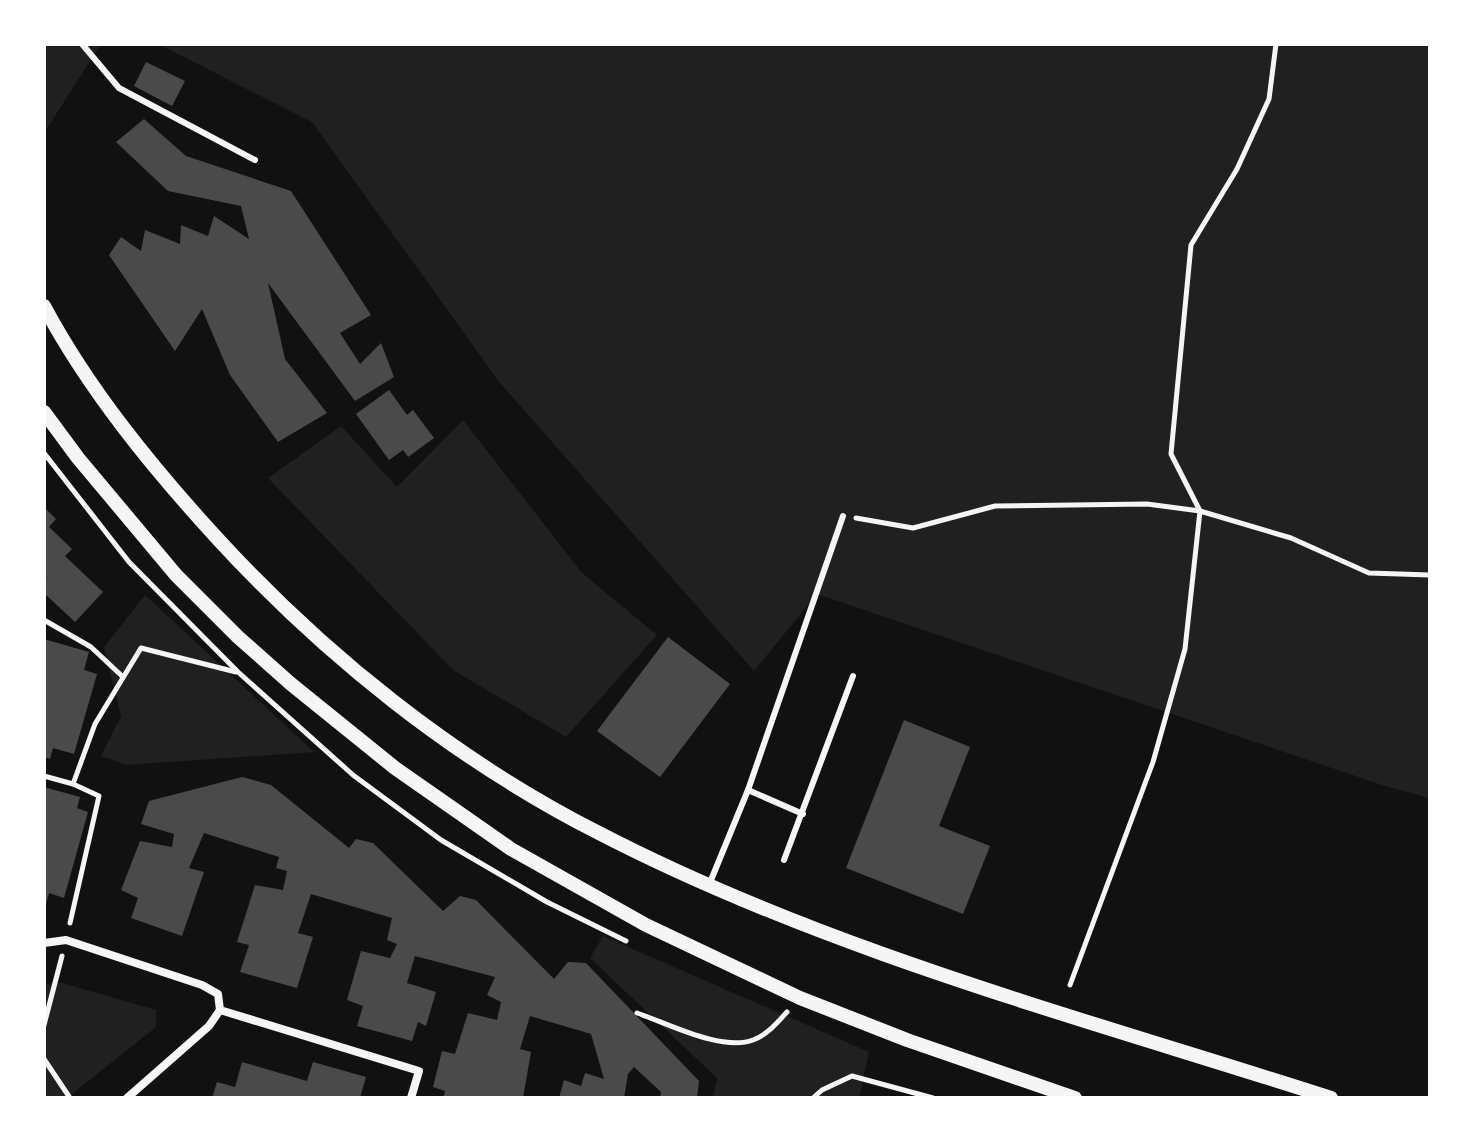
<svg xmlns="http://www.w3.org/2000/svg" width="1474" height="1142" viewBox="0 0 1474 1142" font-family="'Noto Serif',serif">
<style>
.green{fill:#202020}
.building{fill:#4a4a4a}
.lines{fill:none;stroke-linecap:round;stroke-linejoin:round}
.path{stroke:#f5f5f5;stroke-width:5}
.service{stroke:#f5f5f5;stroke-width:6}
.minor{stroke:#f5f5f5;stroke-width:8}
.tertiary{stroke:#f5f5f5;stroke-width:14}
</style>
<rect width="100%" height="100%" fill="#111"/>
<g class="green">
<path d="M44,44H101L44,133Z"/>
<path d="M158,44H1430V798L1385,786L817,594L754,671L500,383L312,122Z"/>
<path d="M463,420L582,573L657,635L566,737L453,670L268,478L341,426L397,487Z"/>
<path d="M145,595L314,752L126,765L101,756L121,716L104,647Z"/>
<path d="M603,936L869,1052L859,1098H713L717,1078L590,958Z"/>
<path d="M62,983L156,1010V1027L67,1098H44V984Z"/>
</g>
<g class="building">
<path d="M146,62L185,81L172,106L134,86Z"/>
<path d="M144,119L186,156L291,191L371,315L340,333L360,364L381,343L394,377L355,401L268,283L285,359L327,413L278,442L230,375L202,309L175,351L109,255L121,237L141,251L145,230L180,244L181,225L208,236L214,216L249,239L241,206L168,191L116,142Z"/>
<path d="M389,390L407,415L413,410L434,438L408,457L403,450L389,460L356,414Z"/>
<path d="M44,507L56,519L49,527L72,549L65,556L103,592L75,622L44,593V581L47,578L44,575Z"/>
<path d="M668,637L730,684L660,777L597,731Z"/>
<path d="M44,639L89,652L84,670L97,674L74,754L53,748L50,759L44,757Z"/>
<path d="M904,720L970,747L939,826L990,846L963,914L846,868Z"/>
<path d="M242,777L271,785L349,848L356,839L373,843L443,911L460,896L476,900L554,979L568,962L586,963L699,1081L697,1098H660L661,1092L634,1067L628,1074L624,1098H559L564,1080L581,1086L585,1073L604,1079L591,1034L530,1016L520,1049L531,1052L523,1098H443L445,1091L433,1087L442,1051L455,1054L468,1013L497,1020L501,1002L487,995L495,977L415,956L407,983L436,992L426,1026L418,1022L412,1041L357,1026L363,1006L347,1000L361,951L390,958L397,944L387,940L392,918L311,894L298,933L313,937L297,988L240,972L249,945L237,942L255,885L283,890L287,871L276,868L279,857L204,833L189,868L204,872L182,936L131,918L138,898L121,890L140,841L172,847L174,834L141,824L149,801Z"/>
<path d="M44,787L80,797L77,808L88,812L64,898L49,893L45,908Z"/>
<path d="M242,1062L307,1081L313,1062L366,1077L360,1098H212L217,1082L235,1087Z"/>
</g>
<g class="lines">
<g class="path">
<path d="M44,453L129,562L238,672L353,775L441,840L547,902L626,941"/>
<path d="M856,518L913,528L995,506L1147,504L1200,511L1291,538L1369,573L1430,575"/>
<path d="M44,620L91,647L123,677"/>
<path d="M44,776L73,784"/>
<path d="M70,923L99,796L73,784L95,724L141,648L236,672"/>
<path d="M1070,985L1153,762L1185,649L1200,511L1171,454L1191,245L1237,169L1269,99L1276,44"/>
<path d="M637,1013C667,1023 722,1052 753,1040C767,1035 777,1023 787,1012"/>
<path d="M44,1025L62,956"/>
<path d="M44,1059L70,1098"/>
<path d="M813,1098L822,1090L852,1076L933,1098"/>
</g>
<g class="service">
<path d="M82,44L119,88L255,160"/>
<path d="M748,790L803,814"/>
<path d="M784,860L853,676"/>
<path d="M709,885L748,790L843,516"/>
</g>
<g class="minor">
<path d="M44,943L66,940L202,985L218,994L220,1010L209,1026L127,1098"/>
<path d="M220,1010L419,1071L411,1098"/>
</g>
<g class="tertiary">
<path d="M44,306C89,390 152,467 216,537C324,655 454,759 597,832C826,951 1086,1019 1331,1098"/>
<path d="M44,412L78,458L176,575L238,637L291,684L395,768L511,849L646,925L800,998L907,1040L1075,1098"/>
</g>
</g>
<rect width="1474" height="1142" fill="none" stroke="#ffffff" stroke-width="92"/>
</svg>
